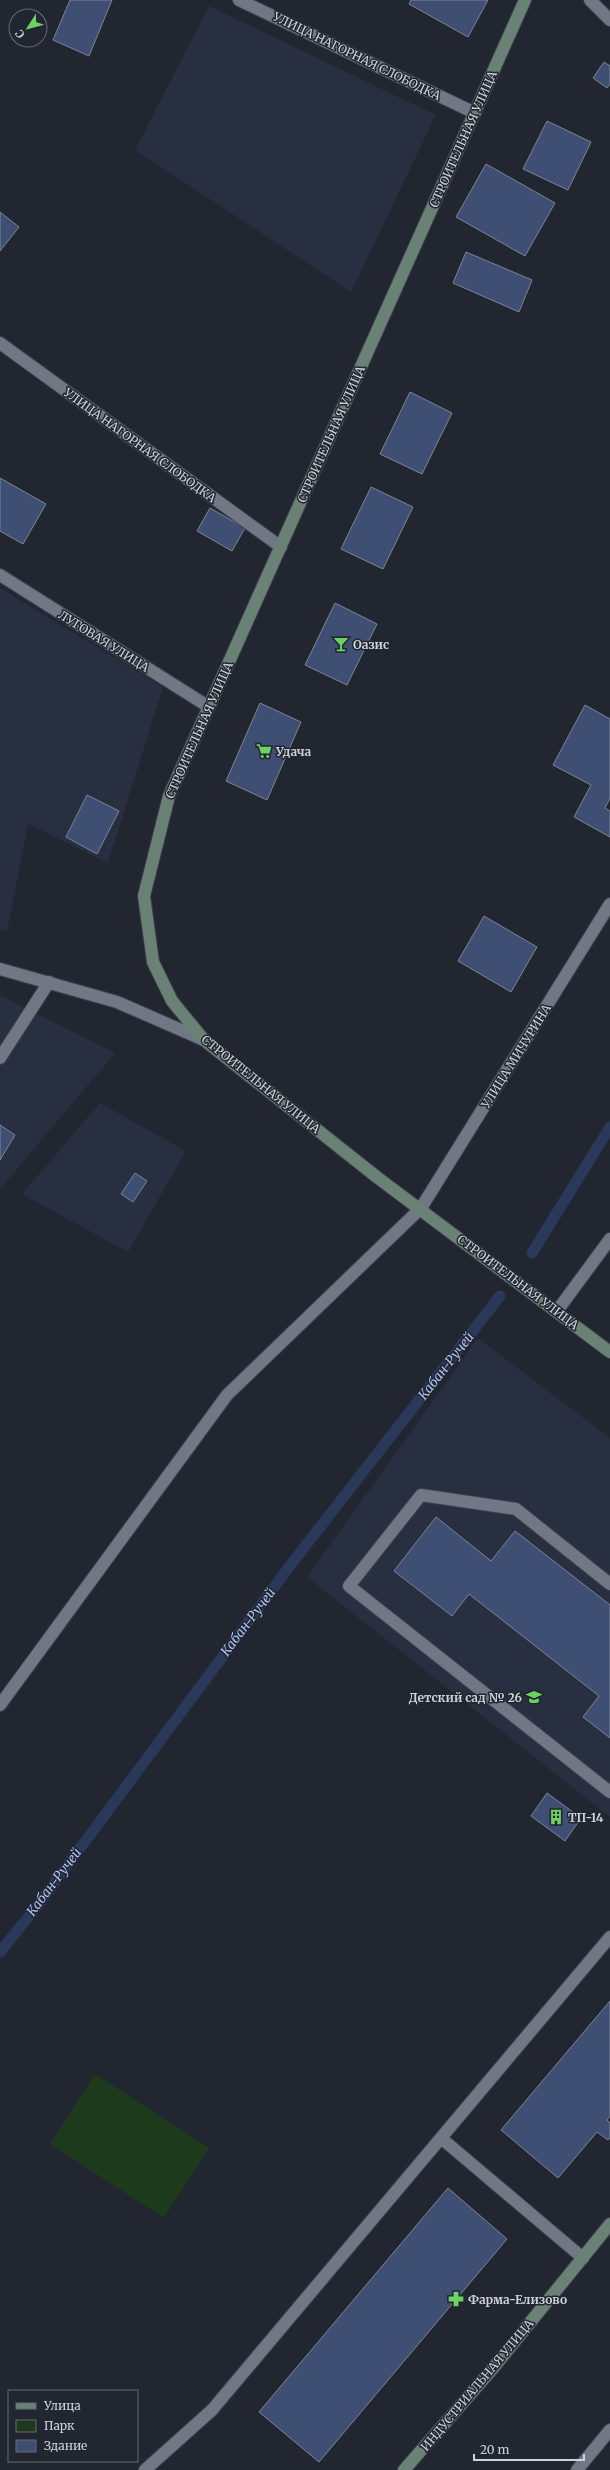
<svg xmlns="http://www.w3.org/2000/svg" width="610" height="2470" viewBox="0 0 610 2470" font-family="Merriweather,serif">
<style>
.built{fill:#282f40}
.green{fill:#1e3a1c}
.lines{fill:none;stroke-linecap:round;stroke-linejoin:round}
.stream{stroke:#2a385a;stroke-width:11}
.building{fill:#3f4e73;stroke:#7e8593}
.lane-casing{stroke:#3d424b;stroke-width:14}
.street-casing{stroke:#3d424b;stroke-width:14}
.secondary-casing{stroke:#3d424b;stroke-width:14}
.lane{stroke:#717784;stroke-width:12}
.street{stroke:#717784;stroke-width:12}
.secondary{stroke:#6a8175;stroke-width:12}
.labels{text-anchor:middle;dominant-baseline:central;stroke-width:3;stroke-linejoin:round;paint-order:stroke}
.street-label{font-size:12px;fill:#cfd2da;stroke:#212631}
.poi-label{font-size:12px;font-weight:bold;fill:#cfd2da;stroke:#212631;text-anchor:start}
.water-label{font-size:13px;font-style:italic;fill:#b1c7f9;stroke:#212631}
</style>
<rect width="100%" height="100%" fill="#212631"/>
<g class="built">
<path d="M209,6L436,115L351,292L135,150Z"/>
<path d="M0,588L163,687L108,863L28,824L7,932L0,929Z"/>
<path d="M0,995L115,1053L0,1189Z"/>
<path d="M100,1103L186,1151L128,1252L22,1194Z"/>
<path d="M478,1338L610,1438V1817L307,1577Z"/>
</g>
<path class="green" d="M95,2074L209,2148L164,2218L50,2144Z"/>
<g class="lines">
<g class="stream">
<path d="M532,1253L610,1127"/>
<path d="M0,1952L38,1905L292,1563L500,1296"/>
</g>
</g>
<g class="building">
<path d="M70,0H112L89,56L53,40Z"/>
<path d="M411,0H488L468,37L409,4Z"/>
<path d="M604,62L610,66V84L607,88L593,78Z"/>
<path d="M547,121L591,142L568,190L523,169Z"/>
<path d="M486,164L555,203L525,256L456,217Z"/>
<path d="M0,212L19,227L0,251Z"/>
<path d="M466,252L532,280L519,312L453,283Z"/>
<path d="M410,392L452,413L422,474L380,454Z"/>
<path d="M0,478L46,504L23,544L0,531Z"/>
<path d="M371,487L413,507L383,569L341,549Z"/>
<path d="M210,508L245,528L232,551L197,531Z"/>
<path d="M335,603L377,624L347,685L305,665Z"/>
<path d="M260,703L301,722L267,800L226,781Z"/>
<path d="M585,705L610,719V798L605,808L610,811V837L574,817L591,785L553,765Z"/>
<path d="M87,795L119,811L97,854L66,837Z"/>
<path d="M484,916L537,947L511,992L458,961Z"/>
<path d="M0,1125L15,1135L0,1160Z"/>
<path d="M135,1173L147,1181L133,1202L121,1194Z"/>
<path d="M436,1517L491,1561L515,1531L610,1605V1738L583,1717L599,1696L469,1594L452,1616L394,1571Z"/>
<path d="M547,1793L581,1818L565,1841L531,1816Z"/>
<path d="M610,2001V2116L607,2120L610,2123V2138L608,2140L597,2132L558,2178L501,2130Z"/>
<path d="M448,2188L507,2239L319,2462L259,2412Z"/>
</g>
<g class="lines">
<defs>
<g id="lane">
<path d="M0,1058L49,982"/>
<path d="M557,1311L610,1239"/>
<path d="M610,1584L516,1509L421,1495L349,1586L610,1792"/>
<path d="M0,1705L227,1395L421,1208"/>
<path d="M441,2138L583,2258"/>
<path d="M145,2470L212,2410"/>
<path d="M577,2470L610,2430"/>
</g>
<g id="street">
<path d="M239,0L475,113"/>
<path d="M590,0L610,20"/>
<path d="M0,343L281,547"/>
<path d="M0,575L209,707"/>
<path d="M0,969L117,1002L204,1040"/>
<path d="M421,1208L610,904"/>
<path d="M212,2410L610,1937"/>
</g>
<g id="secondary">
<path d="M525,0L169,796L144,896L153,962L172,1001L204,1040L378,1178L610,1352"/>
<path d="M404,2470L494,2367L610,2224"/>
</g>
</defs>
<use href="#lane" class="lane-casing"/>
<use href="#street" class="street-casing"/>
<use href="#secondary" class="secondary-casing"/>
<use href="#lane" class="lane"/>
<use href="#street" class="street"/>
<use href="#secondary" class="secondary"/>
</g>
<defs>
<symbol id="bar-bare" viewBox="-9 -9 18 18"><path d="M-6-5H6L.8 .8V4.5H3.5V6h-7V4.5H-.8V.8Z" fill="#6cd362" stroke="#212631" stroke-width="2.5" paint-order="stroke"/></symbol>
<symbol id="supermarket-bare" viewBox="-9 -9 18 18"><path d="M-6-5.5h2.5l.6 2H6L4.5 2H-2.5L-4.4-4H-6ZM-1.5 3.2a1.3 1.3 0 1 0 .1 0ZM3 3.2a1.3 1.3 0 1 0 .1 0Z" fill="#6cd362" stroke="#212631" stroke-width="2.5" paint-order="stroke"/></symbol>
<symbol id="school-bare" viewBox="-9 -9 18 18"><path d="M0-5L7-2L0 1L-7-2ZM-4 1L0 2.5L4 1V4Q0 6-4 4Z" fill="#6cd362" stroke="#212631" stroke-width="2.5" paint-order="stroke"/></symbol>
<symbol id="building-bare" viewBox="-9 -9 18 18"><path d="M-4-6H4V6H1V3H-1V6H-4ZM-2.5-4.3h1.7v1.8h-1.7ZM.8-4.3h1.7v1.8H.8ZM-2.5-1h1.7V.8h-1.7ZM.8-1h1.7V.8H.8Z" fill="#6cd362" stroke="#212631" stroke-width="2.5" paint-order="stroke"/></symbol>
<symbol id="pharmacy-bare" viewBox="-9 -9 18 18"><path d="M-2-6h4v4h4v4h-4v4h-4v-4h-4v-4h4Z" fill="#6cd362" stroke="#212631" stroke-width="2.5" paint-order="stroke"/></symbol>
</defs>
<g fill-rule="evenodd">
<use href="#bar-bare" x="330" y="633" width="22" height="22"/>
<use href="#supermarket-bare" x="253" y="740" width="22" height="22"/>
<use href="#school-bare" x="523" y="1686" width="22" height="22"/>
<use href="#building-bare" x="545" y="1806" width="22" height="22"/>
<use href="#pharmacy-bare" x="445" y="2288" width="22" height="22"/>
</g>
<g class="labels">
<g class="street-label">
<text transform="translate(357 56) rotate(26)">УЛИЦА НАГОРНАЯ СЛОБОДКА</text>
<text transform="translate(463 139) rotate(-66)">СТРОИТЕЛЬНАЯ УЛИЦА</text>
<text transform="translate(331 434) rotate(-66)">СТРОИТЕЛЬНАЯ УЛИЦА</text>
<text transform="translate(140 445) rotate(36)">УЛИЦА НАГОРНАЯ СЛОБОДКА</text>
<text transform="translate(104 641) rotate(32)">ЛУГОВАЯ УЛИЦА</text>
<text transform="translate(199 730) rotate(-66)">СТРОИТЕЛЬНАЯ УЛИЦА</text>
<text transform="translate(516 1056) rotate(-58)">УЛИЦА МИЧУРИНА</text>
<text transform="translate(261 1084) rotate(39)">СТРОИТЕЛЬНАЯ УЛИЦА</text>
<text transform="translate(518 1282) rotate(37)">СТРОИТЕЛЬНАЯ УЛИЦА</text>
<text transform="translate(477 2385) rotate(-50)">ИНДУСТРИАЛЬНАЯ УЛИЦА</text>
</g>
<g class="poi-label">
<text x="353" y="644">Оазис</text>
<text x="276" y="751">Удача</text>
<text x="522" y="1697" text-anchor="end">Детский сад № 26</text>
<text x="568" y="1817">ТП-14</text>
<text x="468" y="2299">Фарма-Елизово</text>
</g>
<g class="water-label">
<text transform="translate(446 1366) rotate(-52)">Кабан-Ручей</text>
<text transform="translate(248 1622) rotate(-53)">Кабан-Ручей</text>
<text transform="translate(54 1882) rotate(-53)">Кабан-Ручей</text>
</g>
</g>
<rect x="8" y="2390" width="130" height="72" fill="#212631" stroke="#676b75"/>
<rect x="16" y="2403" width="20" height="6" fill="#6a8175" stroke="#676b75"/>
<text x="44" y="2410" font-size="12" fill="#cfd2da">Улица</text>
<rect x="16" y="2420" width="20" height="12" fill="#1e3a1c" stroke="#676b75"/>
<text x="44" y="2430" font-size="12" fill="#cfd2da">Парк</text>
<rect x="16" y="2440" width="20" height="12" fill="#3f4e73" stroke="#676b75"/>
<text x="44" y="2450" font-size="12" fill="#cfd2da">Здание</text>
<g transform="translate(28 28) rotate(234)"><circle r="19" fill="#212631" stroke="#676b75"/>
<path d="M0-3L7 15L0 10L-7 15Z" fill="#6cd362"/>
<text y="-6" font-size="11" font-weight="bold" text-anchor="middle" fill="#cfd2da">С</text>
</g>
<path d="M474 2454v6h110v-6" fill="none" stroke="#cfd2da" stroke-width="2"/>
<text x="480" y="2454" font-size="12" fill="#cfd2da" stroke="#212631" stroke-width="3" paint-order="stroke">20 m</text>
</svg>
